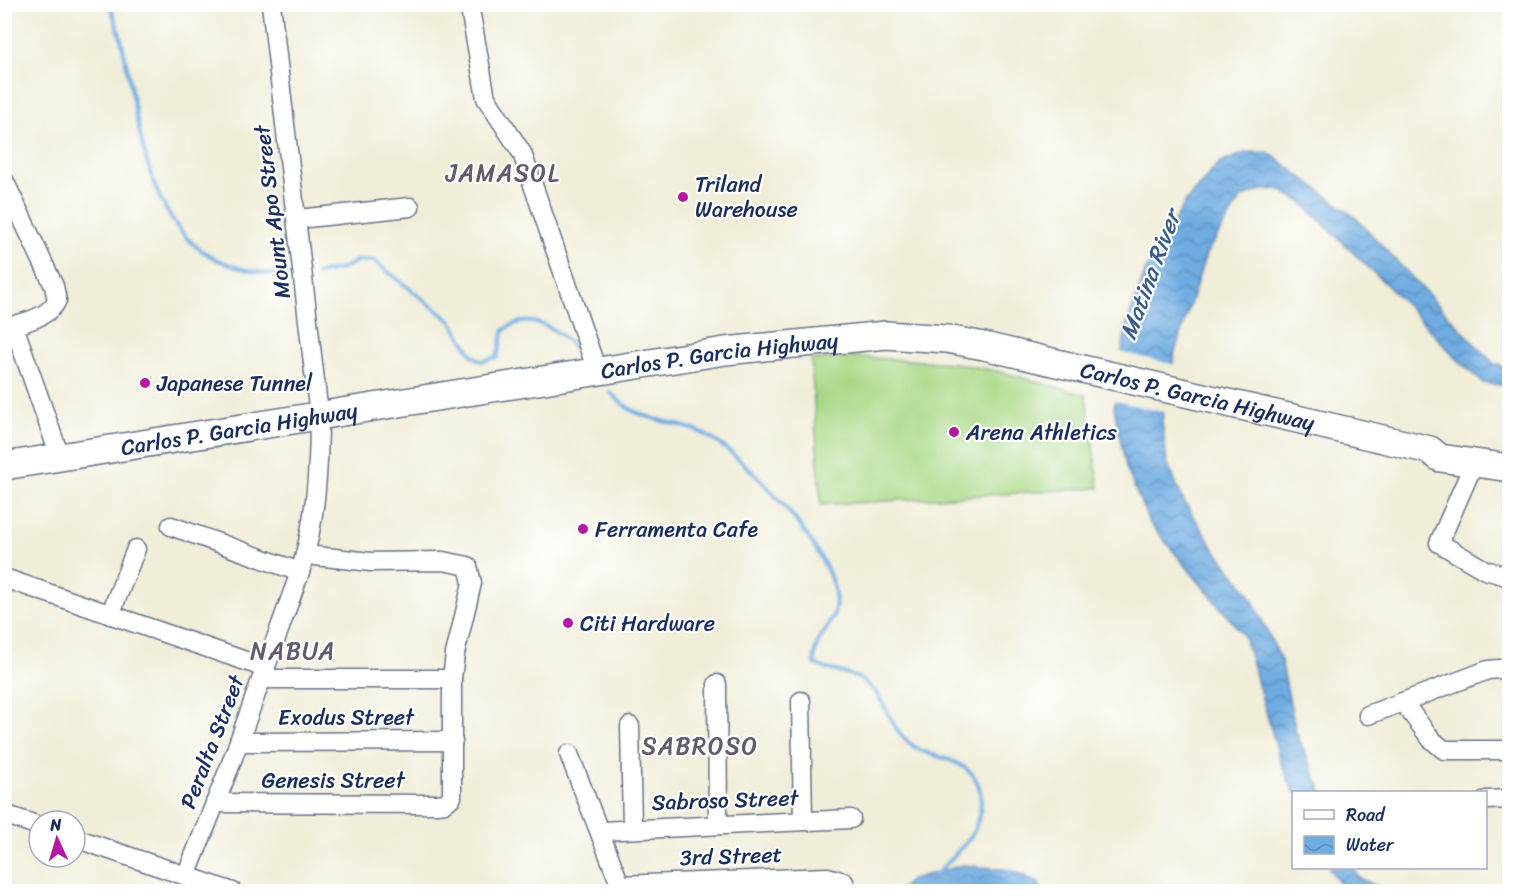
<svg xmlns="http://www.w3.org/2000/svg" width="1514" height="896" viewBox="0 0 1514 896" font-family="Sriracha,sans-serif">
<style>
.pitch{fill:#a9d885;stroke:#628472;stroke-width:1.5}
.water{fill:url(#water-waves);stroke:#446ea0;stroke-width:1.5}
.pier{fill:#f0edd8}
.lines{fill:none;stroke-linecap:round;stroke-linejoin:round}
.stream{stroke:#6eace1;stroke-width:4}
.minor-casing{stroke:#667289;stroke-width:21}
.highway-casing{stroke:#667289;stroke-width:30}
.minor{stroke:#fff;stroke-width:18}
.highway{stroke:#fff;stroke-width:27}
.poi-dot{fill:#b5179e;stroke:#fff;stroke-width:2}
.labels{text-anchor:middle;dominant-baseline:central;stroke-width:4.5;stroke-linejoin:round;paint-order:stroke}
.poi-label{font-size:22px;fill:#1b2f5e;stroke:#fff;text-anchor:start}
.street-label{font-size:22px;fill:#1b2f5e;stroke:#fff}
.neighbourhood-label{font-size:24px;letter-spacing:1.5px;fill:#655a6c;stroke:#fff}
.water-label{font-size:24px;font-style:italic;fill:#385b8c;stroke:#fff}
</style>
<defs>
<pattern id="water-waves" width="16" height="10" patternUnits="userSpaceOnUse" patternTransform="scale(1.5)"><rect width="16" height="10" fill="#6eace1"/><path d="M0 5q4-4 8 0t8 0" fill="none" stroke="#5a8cba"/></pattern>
</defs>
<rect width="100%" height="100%" fill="#fff"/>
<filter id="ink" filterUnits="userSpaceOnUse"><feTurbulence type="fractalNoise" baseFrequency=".0167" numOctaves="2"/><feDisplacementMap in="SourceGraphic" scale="12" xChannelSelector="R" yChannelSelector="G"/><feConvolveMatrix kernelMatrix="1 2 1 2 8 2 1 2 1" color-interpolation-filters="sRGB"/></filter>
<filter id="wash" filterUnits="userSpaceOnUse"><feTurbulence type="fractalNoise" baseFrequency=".008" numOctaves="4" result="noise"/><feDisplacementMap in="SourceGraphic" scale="24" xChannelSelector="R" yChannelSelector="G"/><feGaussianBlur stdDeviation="1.35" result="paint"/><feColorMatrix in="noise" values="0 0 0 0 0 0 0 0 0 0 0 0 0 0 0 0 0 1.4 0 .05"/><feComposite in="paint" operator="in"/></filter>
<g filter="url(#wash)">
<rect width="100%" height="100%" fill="#f0edd8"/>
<path class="pitch" d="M858,357L954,363L1002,372L1086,395L1099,488L821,505L811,360Z"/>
<g class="water">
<path d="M1247,152H1268L1355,217L1494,364L1509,368V386L1483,383L1456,358L1398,296L1301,202L1279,189L1261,190L1241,198L1206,254L1175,352L1162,421L1167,462L1183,500L1215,550L1249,593L1281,660L1296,732L1322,792L1294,793L1281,763L1244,636L1149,522L1126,467L1114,408L1126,326L1146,269L1186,201L1218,164Z"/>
<path d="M963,865L1011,870L1038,882L1042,891H898L912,879Z"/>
<path d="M1329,868H1354L1358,877L1386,891H1345Z"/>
</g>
<path class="pier" d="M1119,352L1176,365L1167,413L1112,400Z"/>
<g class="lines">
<g class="stream">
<path d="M110,4C113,15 117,25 120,35C138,104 140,219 212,257C238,271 268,275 297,276"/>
<path d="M317,274L342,269L358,260L374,261L451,321L473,356L482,361L497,357L504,330C530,309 563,332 580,354"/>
<path d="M610,392C615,397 621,403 627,407C647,421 681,422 704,434C748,458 826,544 835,593C841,627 811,632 815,664C832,673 851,671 866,683C886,698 889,726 908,742C923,756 945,755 962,766C984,779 984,804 976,826C971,841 946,863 935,876"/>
</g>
</g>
</g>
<g filter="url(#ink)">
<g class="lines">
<defs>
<g id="minor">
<path d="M471,15L486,98L522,153L597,371"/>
<path d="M4,180L54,286L57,300C50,317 21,324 4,327"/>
<path d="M298,219L410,207"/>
<path d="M14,326L60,457"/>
<path d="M1474,463L1439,543L1485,570L1510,577"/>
<path d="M171,526L300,572"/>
<path d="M4,578L266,668"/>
<path d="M110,615L136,549"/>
<path d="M262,679H452"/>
<path d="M717,684L718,823"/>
<path d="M801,701L803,821"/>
<path d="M1403,702L1431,739L1444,750H1510"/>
<path d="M1368,715L1488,670L1510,668"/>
<path d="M630,726L632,828"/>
<path d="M239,742L453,741"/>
<path d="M569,754L623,892"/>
<path d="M1486,800L1510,799"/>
<path d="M215,803L437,804L445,803L452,797V679L455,654L472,583L468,566L443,561L371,562L306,555"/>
<path d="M4,814L39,826"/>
<path d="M601,831L851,819"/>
<path d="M75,838L233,892"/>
<path d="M186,876L230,766L300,572C316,522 319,467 319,415L271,4"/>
<path d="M620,885L828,877L844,882L848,892"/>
</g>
<g id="highway">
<path id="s1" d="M4,466L725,351L886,335L947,339L984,346L1430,450L1440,458L1510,468"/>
</g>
</defs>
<use href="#minor" class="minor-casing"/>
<use href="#highway" class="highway-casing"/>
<use href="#minor" class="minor"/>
<use href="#highway" class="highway"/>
</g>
</g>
<g class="poi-dot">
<circle cx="683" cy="197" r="6"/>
<circle cx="145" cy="383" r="6"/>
<circle cx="954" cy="432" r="6"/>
<circle cx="583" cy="529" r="6"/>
<circle cx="568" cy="623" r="6"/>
</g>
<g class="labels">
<g class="poi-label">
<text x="695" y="184">Triland<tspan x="695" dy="25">Warehouse</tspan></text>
<text x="157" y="383">Japanese Tunnel</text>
<text x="966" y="432">Arena Athletics</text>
<text x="595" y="529">Ferramenta Cafe</text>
<text x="580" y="623">Citi Hardware</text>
</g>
<g class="street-label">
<text transform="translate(272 212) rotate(-97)">Mount Apo Street</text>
<text stroke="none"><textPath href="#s1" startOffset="724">Carlos P. Garcia Highway</textPath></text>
<text stroke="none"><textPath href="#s1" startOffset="1210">Carlos P. Garcia Highway</textPath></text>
<text stroke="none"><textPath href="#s1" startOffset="238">Carlos P. Garcia Highway</textPath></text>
<text x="346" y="717">Exodus Street</text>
<text transform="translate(212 742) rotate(-69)">Peralta Street</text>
<text x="333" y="780">Genesis Street</text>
<text transform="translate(725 800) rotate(-2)">Sabroso Street</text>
<text transform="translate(731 856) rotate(-2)">3rd Street</text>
</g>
<g class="neighbourhood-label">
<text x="503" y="173">JAMASOL</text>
<text x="293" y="651">NABUA</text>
<text x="700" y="746">SABROSO</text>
</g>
<g class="water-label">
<text transform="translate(1150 275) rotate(-70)">Matina River</text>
</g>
</g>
<rect width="1514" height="896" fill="none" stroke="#fff" stroke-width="24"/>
<rect x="1292" y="791" width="195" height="78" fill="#ffffff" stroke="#a4acbf" stroke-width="1.5"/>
<rect x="1304" y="810" width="30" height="9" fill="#ffffff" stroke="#a4acbf" stroke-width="1.5"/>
<text x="1346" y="821" font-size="18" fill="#1b2f5e">Road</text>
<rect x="1304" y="836" width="30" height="18" fill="url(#water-waves)" stroke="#a4acbf" stroke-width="1.5"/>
<text x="1346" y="851" font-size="18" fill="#1b2f5e">Water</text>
<g transform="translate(57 839) rotate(356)"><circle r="28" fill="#ffffff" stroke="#a4acbf" stroke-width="1.5"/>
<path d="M0-4.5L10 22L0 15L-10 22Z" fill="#b5179e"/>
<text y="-9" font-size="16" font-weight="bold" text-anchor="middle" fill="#1b2f5e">N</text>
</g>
</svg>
